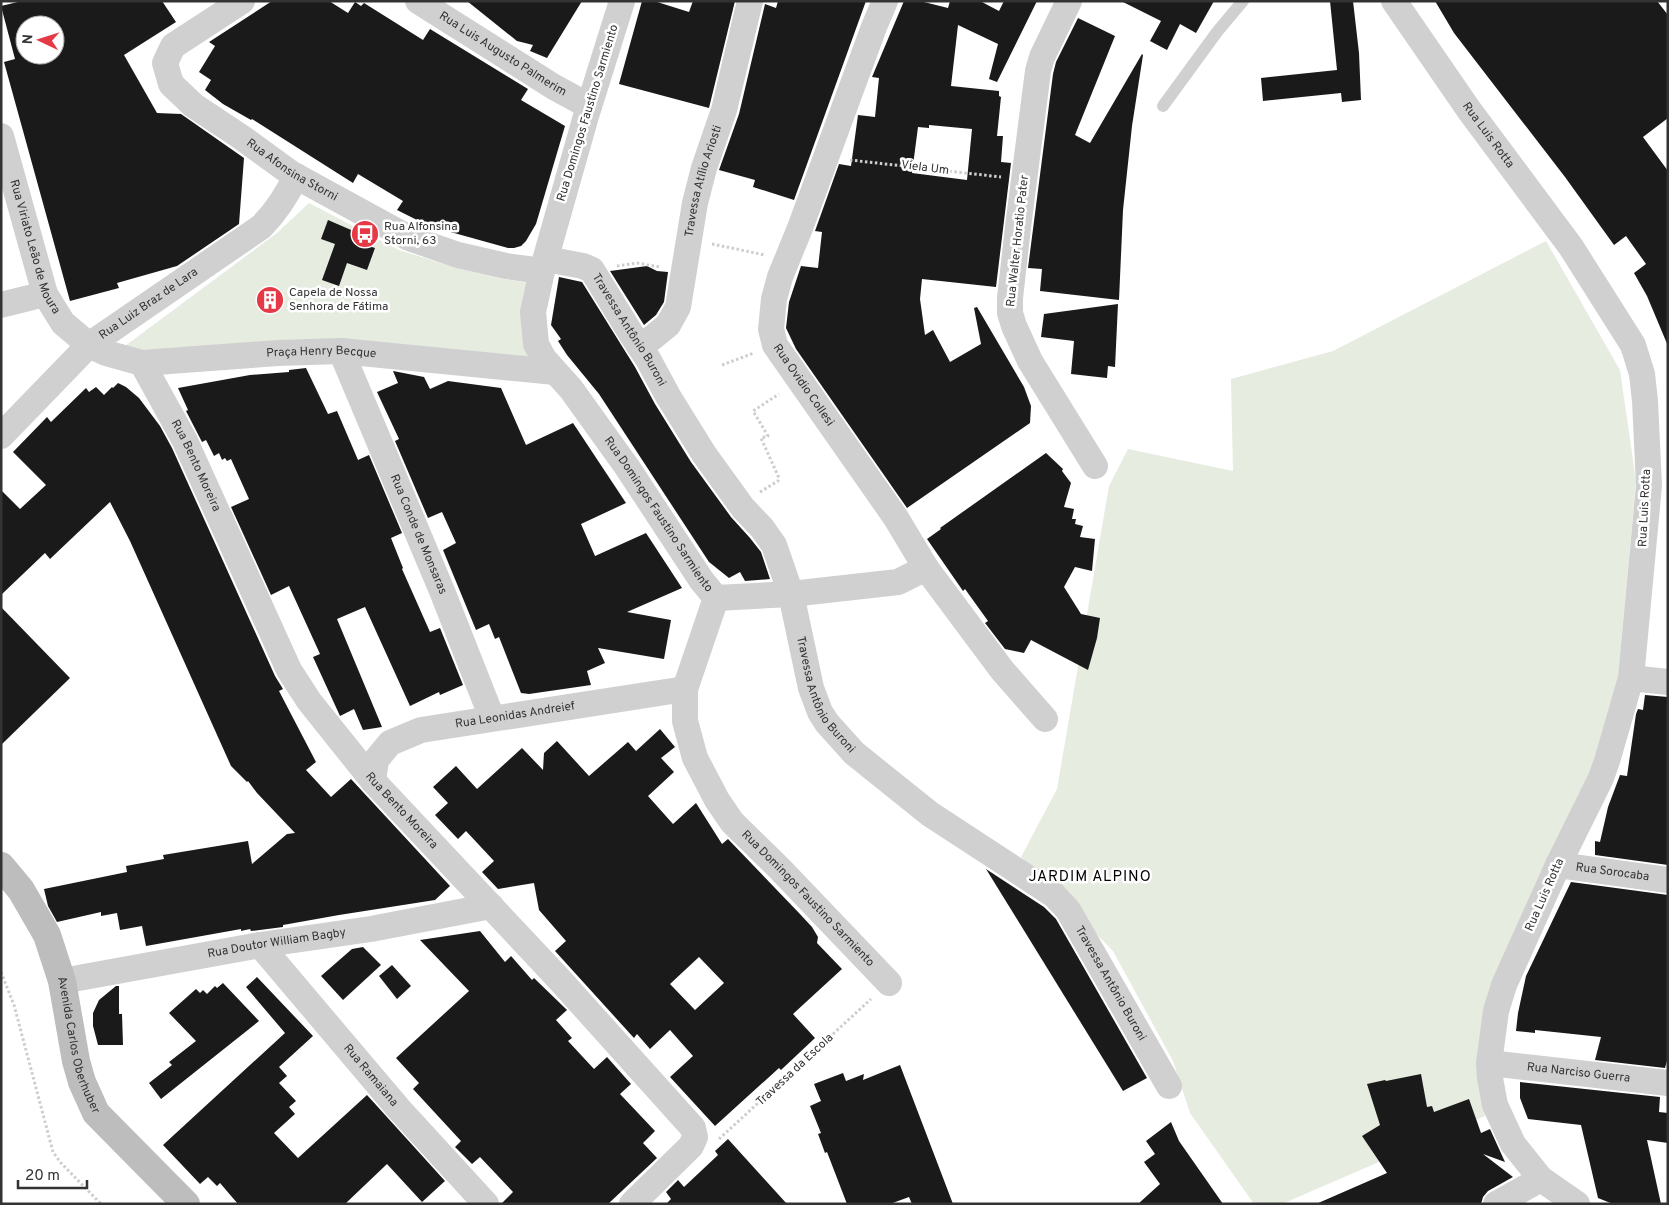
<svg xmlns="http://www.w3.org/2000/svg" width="1669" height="1205" viewBox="0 0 1669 1205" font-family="Overpass,sans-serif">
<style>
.green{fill:#e6ecdf}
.building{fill:#1a1a1a;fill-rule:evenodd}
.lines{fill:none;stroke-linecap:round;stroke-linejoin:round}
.path{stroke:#cdcdcd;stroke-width:3;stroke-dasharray:2.5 2.5;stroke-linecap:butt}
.service{stroke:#d0d0d0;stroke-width:12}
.minor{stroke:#d0d0d0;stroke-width:26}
.secondary{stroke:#bdbdbd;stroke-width:28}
.labels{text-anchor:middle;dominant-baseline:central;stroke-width:5;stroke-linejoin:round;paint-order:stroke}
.street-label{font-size:12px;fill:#333;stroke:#fff}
.poi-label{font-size:12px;fill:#333;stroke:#fff;text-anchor:start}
.quarter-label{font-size:15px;letter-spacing:1px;fill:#000;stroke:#fff}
</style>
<rect width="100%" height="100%" fill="#fff"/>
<g class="green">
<path d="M309,203L399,250L457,268L502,279L530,283L529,363L146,352L125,346L277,233Z"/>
<path d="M1546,241L1620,370L1636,481L1618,679L1599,756L1477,1056L1485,1116L1282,1204H1254L1190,1113L1173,1061L1113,951L1021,857L1057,789L1109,486L1128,449L1233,471L1231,379L1333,351Z"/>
</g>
<g class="building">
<path d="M22,1H162L176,22L124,55L157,113L181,114L244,158L239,224L177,266L117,283L119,288L70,301L4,62L15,59L1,6ZM25,25H55V55H25Z"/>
<path d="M272,1H329L348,13L355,2L361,6L364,3L423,40L430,29L528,89L521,100L565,126L536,224L526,241L521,246L514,248H508L429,226L397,210L403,201L358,174L353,183L252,119L251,120L223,104L205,90L211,80L199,72L215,46L209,42Z"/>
<path d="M467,1H582L547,58L530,51L533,45L517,41Z"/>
<path d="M642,1H654L689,12L693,1H735L709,108L619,84Z"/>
<path d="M778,1H866L794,200L753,187L755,180L719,170L739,114L765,4L776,8Z"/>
<path d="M904,1H920L948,8L950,1H980L999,11L1004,1H1037L997,82L989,79L998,44L958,25L951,86L999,91V96L1001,97L997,136H1003L1001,162L1011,163L996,287L922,279L920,299L925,335L933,330L950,362L981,344L974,308L977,307L1024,387L1031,406L1030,423L907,508L796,349L786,328L789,302L801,266L818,268L822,232L815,231L839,164L851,166L858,115L875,117L879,78L872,77ZM929,125L972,129L967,180L912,173L918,127L929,128Z"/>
<path d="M1121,1H1214L1196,33L1180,24L1167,50L1150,41L1161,21Z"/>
<path d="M1330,1H1353L1359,53L1361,100L1342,102L1341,93L1263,101L1261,78L1337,70Z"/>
<path d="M1435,1H1657L1668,15V118L1643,137L1668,171V346L1647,296L1634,273L1646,264L1626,236L1614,245L1565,177L1454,33Z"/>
<path d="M1078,18L1115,36L1075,135L1090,143L1142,54L1143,55L1132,126L1123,210L1119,300L1040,291L1042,269L1028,268L1053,74L1056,62Z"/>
<path d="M328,220L365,236L362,244L375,248L367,270L347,263L339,286L322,280L335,244L321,239Z"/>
<path d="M647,266L657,271L668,272L664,302L656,315L644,325L610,271Z"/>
<path d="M559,277L582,282L635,367L655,404L691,462L731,517L750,538L761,552L770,579L745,581L740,572L729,578L709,562L599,394L567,355L558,341L561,339L551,325Z"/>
<path d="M272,289L278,293L281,300L279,304L274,311L268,312L260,308V300L261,294Z"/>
<path d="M1118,304L1115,367L1108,366L1107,378L1071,374L1074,341L1041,337L1044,314Z"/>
<path d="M306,368L328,414L337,411L358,460L369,455L402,533L391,538L403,568L402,569L430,632L440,628L463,685L440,695L439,692L410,706L365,607L337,619L382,727L363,730L354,709L340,716L313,657L320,654L289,586L271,595L231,507L249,499L231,459L227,461L225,458L222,460L219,453L214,456L206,440L202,442L186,411L188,410L178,388L250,375L289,372V370Z"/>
<path d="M393,371L424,377L430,389L448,381L501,388L526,445L573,423L626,503L581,524L595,556L646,533L682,588L627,612L671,620L664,659L598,648L605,663L587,671L591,685L529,694L521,693L499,637L495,639L489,624L476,630L443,550L456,543L442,512L428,518L395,441L399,439L377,392L398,383Z"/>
<path d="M118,383L126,387L139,398L160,426L172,448L275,676L283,689L279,691L316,762L306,770L331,797L351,779L450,886L435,900L339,915L283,925V927L251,931L250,929L241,931V929L146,946L142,926L120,930L117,913L101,916V912L57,922L48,906L44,889L127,872L126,866L164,859L163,855L248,841L252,864L287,834L295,833L257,793L248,781L247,782L231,766L130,541L110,502L50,559L45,553L1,595V490L20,509L46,485L13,452L47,417L51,422L86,388L89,392L96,387L104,395L112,387L113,388Z"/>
<path d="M1046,453L1063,469L1062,471L1071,483L1064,507L1074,509L1072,519H1076L1075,524L1083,526L1080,537L1095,539L1092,571L1075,567L1064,587L1081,614L1100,618L1097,638L1088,670L1031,640L1024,653L1005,649L985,623L988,621L965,589L963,591L927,539L941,529L940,528Z"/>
<path d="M1,607L70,678L1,745Z"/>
<path d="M1645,695L1668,697V865L1595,855V841L1600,842L1608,807L1620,775L1627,776L1636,714L1638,709L1643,710Z"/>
<path d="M660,729L675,747L661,758L674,772L648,796L673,824L696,803L722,844L728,839L799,913L812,927L818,937L817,943L842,969L793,1014L815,1038L781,1070L779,1068L715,1126L670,1077L693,1056L670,1030L650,1049L637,1034L634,1038L555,951L566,941L539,910L534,883L498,889L482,872L494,861L466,831L458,839L435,815L448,803L433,787L456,766L477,789L522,748L543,770L544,753L557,741L589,776L628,742L636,751ZM699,957L724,983L695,1010L670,984Z"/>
<path d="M986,869L1044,907L1056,919L1147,1078L1123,1091Z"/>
<path d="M1571,882L1668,895V1057L1665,1068L1595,1060L1601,1037L1535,1030V1033L1516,1031L1518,1013L1526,976Z"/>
<path d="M480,931L505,962L511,956L532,980L534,978L567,1010L556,1020L572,1038L568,1041L594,1069L607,1057L631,1084L620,1094L655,1131L643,1143L657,1158L608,1204H501L513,1192L480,1157L472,1164L455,1147L461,1141L413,1089L419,1083L396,1058L469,991L420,940Z"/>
<path d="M363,947L381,965L343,1000L321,976L352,949Z"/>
<path d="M392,965L411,986L397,999L379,976Z"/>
<path d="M257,977L313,1036L279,1067L287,1076L279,1083L296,1101L289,1107L295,1114L274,1133L298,1158L367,1095L445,1181L422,1202L387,1164L345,1204H238L220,1183L217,1186L208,1177L200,1184L163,1145L285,1033L246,987Z"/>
<path d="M223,983L259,1021L161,1099L149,1083L172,1065L169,1062L196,1041L169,1013L196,989L200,993L203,990L207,994L215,986L217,988Z"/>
<path d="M116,986H119V1014H122L123,1045H98L93,1026V1013L99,1000Z"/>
<path d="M900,1065L953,1204H912L909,1197L890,1204H847L827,1152L825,1153L818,1134L821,1133L810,1106L821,1101L814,1084L843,1073L846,1081L864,1074L863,1080Z"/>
<path d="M1421,1074L1427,1107L1432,1106L1434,1112L1469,1099L1481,1133L1490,1129L1505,1162L1483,1154L1513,1177L1488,1191L1483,1197L1481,1204H1316L1387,1173L1362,1136L1380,1125L1367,1084L1385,1080L1386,1081Z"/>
<path d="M1520,1082L1660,1097L1659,1112L1668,1113V1143L1647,1140L1661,1204H1613L1598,1198L1581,1125L1528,1119L1520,1098Z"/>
<path d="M1171,1122L1179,1141L1223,1204H1138L1160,1184L1144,1162L1155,1154L1146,1141Z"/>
<path d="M728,1139L787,1204H666L671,1199L666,1192L678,1180L684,1187L718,1155L715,1151Z"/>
</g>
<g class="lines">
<g class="path">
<path d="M850,160L1001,177"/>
<path d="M712,244L765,255"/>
<path d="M617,266L637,263L660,267"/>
<path d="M722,365L754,353"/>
<path d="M760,492L778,481L779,478L761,438L768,436L753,411L779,394"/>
<path d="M1,972L14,1005L53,1152L61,1163L101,1204"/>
<path d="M719,1139L871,999"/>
</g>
<path class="service" d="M1163,106L1217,32L1243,1"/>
<g class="minor">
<path id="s1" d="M242,1L173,46L165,63L171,84L193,105L241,137L292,174L409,238L458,255L506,266L542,271"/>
<path id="s2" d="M418,1L554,87L589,106"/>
<path id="s3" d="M622,1L586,116L542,271L533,312L536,344L544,359L571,389L627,467L702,581L716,598L685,689V721L695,758L717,800L732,822L779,868L889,983"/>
<path id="s4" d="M885,1L874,27L800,228L780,277L774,299L771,329L775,345L896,518L926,568L1002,670L1045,719"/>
<path d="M1069,1L1042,57L1038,71L1018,227L1010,298V313L1014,326L1030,361L1095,466"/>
<path id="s5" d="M1394,1L1469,110L1571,247L1633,345L1642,374L1645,401L1649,485L1631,678L1607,761L1601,778L1558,865L1504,985L1496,1011L1489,1063L1490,1078L1495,1105L1513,1144L1541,1179L1577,1204"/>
<path id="s6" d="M1,136L45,294L63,323L89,345L106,353L142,363L278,353L341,351L555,372"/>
<path id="s7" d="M546,259L583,266L592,270L630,332L648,359L668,396L704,454L743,508L762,528L774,545L791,594L811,688L820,712L827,723L854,753L930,814L1054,895L1068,910L1169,1086"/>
<path d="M1,305L45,294"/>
<path id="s8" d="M639,346L652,338L668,325L678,307L695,203L704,168L724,110L750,1"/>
<path id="s9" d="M341,351L442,591L492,718"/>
<path id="s10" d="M142,363L185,441L289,670L309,701L373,781L559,979L693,1128L695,1137L691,1146L632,1204"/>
<path id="s11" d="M1,436L89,345L261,227C276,212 287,195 296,176"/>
<path d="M716,598L791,594L898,582L926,568"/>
<path d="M1631,678L1668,682"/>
<path id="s12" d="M373,781L376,760L390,743L421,730L685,689"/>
<path id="s13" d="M1558,865L1668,880"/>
<path id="s14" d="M260,945L398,1108L486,1204"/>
<path id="s15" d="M62,981L260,945L371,929L491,906"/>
<path id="s16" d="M1489,1063L1668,1083"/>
<path d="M1496,1204L1541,1179"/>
</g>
<path class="secondary" id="s17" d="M1,866L21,890L47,935L62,981L76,1061L82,1082L96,1113L186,1204"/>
</g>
<defs>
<symbol id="bus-disc" viewBox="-11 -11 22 22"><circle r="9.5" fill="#e63946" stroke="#fff"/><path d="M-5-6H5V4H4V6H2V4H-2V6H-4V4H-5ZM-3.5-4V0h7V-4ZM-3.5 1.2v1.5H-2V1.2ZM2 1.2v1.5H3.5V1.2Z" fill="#fff"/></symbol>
<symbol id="building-disc" viewBox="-11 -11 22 22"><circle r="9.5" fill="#e63946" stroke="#fff"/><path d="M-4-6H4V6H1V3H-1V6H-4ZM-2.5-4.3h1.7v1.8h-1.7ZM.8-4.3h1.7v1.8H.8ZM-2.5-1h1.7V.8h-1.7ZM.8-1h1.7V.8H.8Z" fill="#fff"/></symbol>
</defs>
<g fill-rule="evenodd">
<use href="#bus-disc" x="349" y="218" width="32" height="32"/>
<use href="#building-disc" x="254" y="284" width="32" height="32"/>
</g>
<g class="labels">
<g class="street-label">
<text stroke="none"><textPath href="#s2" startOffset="100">Rua Luis Augusto Palmerim</textPath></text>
<text transform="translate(588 113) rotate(-73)">Rua Domingos Faustino Sarmiento</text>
<text stroke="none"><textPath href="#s5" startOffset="164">Rua Luis Rotta</textPath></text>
<text transform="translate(925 168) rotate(7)">Viela Um</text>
<text stroke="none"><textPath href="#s1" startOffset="272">Rua Afonsina Storni</textPath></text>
<text stroke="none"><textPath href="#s8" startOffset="185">Travessa Atílio Ariosti</textPath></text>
<text transform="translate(1018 241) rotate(-84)">Rua Walter Horatio Pater</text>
<text stroke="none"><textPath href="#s6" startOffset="116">Rua Viriato Leão de Moura</textPath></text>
<text stroke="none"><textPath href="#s11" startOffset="199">Rua Luiz Braz de Lara</textPath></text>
<text stroke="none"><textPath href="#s7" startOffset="118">Travessa Antônio Buroni</textPath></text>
<text stroke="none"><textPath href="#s6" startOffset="468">Praça Henry Becque</textPath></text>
<text stroke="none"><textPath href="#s4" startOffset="414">Rua Ovidio Collesi</textPath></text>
<text stroke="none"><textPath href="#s10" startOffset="116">Rua Bento Moreira</textPath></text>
<text transform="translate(1645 508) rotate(-87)">Rua Luis Rotta</text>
<text stroke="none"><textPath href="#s3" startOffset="566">Rua Domingos Faustino Sarmiento</textPath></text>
<text stroke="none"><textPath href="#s9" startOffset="199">Rua Conde de Monsaras</textPath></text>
<text stroke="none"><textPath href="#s7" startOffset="538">Travessa Antônio Buroni</textPath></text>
<text stroke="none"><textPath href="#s12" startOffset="172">Rua Leonidas Andreief</textPath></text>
<text stroke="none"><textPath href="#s10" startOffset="521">Rua Bento Moreira</textPath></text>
<text stroke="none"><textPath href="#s13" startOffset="55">Rua Sorocaba</textPath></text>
<text transform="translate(1545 895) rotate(-66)">Rua Luis Rotta</text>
<text stroke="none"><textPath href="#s3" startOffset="1016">Rua Domingos Faustino Sarmiento</textPath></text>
<text stroke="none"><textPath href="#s15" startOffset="218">Rua Doutor William Bagby</textPath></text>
<text stroke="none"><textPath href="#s7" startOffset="956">Travessa Antônio Buroni</textPath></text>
<text stroke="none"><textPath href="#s17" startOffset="198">Avenida Carlos Oberhuber</textPath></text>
<text transform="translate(795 1070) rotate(-43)">Travessa da Escola</text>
<text stroke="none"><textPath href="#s16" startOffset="90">Rua Narciso Guerra</textPath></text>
<text stroke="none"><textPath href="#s14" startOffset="171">Rua Ramaiana</textPath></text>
</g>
<g class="poi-label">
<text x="384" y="227">Rua Alfonsina<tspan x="384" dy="14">Storni, 63</tspan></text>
<text x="289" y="293">Capela de Nossa<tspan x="289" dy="14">Senhora de Fátima</tspan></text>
</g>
<g class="quarter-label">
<text x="1090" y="877">JARDIM ALPINO</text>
</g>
</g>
<rect width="1669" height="1205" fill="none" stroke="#333333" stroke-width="5"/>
<g transform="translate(40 40) rotate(274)"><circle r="24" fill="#ffffff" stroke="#adadad"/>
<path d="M0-4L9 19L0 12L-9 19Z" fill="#e63946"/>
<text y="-8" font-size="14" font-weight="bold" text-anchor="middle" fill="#333333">N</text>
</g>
<path d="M18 1180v8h69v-8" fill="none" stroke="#333333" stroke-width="2.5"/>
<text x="25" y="1180" font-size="15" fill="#333333" stroke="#ffffff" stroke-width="4" paint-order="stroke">20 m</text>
</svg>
